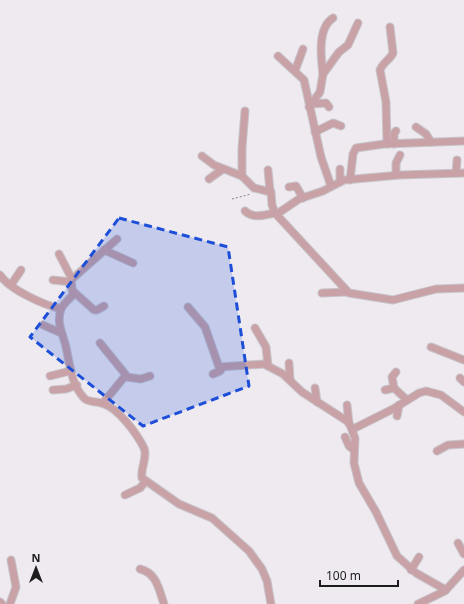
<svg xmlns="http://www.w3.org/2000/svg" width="464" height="604" viewBox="0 0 464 604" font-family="'Noto Sans',sans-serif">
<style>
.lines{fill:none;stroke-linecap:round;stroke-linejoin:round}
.minor-casing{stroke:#c8c5ca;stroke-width:9}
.path{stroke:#868487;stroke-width:1;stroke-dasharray:2 2;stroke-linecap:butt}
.minor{stroke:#c8a2a6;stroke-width:7}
.marked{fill:#1d4ed8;fill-opacity:0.2;stroke:#1d4ed8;stroke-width:3;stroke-dasharray:8 5;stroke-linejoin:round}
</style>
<rect width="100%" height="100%" fill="#eeeaf0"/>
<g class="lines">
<defs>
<g id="minor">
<path d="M278,56L304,80L321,157L331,186"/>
<path d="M295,71L303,49"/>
<path d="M323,74C321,58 317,28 333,18"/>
<path d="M312,104L326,103L329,107"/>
<path d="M309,107L320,92L323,74L339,52L348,45L358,23"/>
<path d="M416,127L426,134L431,142"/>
<path d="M315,132L333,123L341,126"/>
<path d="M387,144L386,102L380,70C383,62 390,60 393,53L390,27"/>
<path d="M394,144V133L396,131"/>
<path d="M202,156L214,165L242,176L254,188L271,192L272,205L275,213L349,293L393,300L436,289L464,288"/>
<path d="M268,170L270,191"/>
<path d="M456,173L457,160"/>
<path d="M396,175V163L400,155"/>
<path d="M242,176V148L245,111"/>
<path d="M209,179L223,169"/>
<path d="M350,180L353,154L356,148L384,144L464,141"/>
<path d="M340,182V169"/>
<path d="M289,187L296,186L303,198"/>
<path d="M245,211C253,219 264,215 275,213"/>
<path d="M277,214L299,199L323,191L344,180L400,175L464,173"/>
<path d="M117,239L71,280L73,295C69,299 63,304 61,309C56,323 63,334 66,347C70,365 71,384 84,398C88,403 98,401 104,404C119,409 137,434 144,448C148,458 140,468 142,478L179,504L212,518L249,551L262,569L267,581L271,604"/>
<path d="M104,250L133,263"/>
<path d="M59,254L72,279"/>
<path d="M0,275C10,290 44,305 61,309"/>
<path d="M53,280L71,282"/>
<path d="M11,285L21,270"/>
<path d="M74,292L94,310H97L104,306"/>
<path d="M322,293L347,292"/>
<path d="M188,307L205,327L219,367L264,364L283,374L302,392L347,421L350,425L355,438L354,463L359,483L376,512L397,556L416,573L446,590"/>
<path d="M43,325L61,333"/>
<path d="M255,328L266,347L268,366"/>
<path d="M100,343L126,375L103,403"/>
<path d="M431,347L464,360"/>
<path d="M289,363L290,380"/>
<path d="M213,374L220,371L222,368"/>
<path d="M50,376L70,371"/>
<path d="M126,377L141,379L150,376"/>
<path d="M460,378L464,382"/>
<path d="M315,388L317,402"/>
<path d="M394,388L392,377L396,372"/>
<path d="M53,390L66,389L77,385"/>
<path d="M385,390L394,388L407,400"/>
<path d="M347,405L349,423"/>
<path d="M397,416L399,405"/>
<path d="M353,429L393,409L419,393L426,391L441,395L464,412"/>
<path d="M345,437L349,446L354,450"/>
<path d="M437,451L448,445L464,444"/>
<path d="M125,495L140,488L146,481"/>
<path d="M458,543L464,554"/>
<path d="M140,569C157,573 159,590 164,604"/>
<path d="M411,570L419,557"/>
<path d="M0,602L2,604"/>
<path d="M10,604L16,587L11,560"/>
<path d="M418,604L445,591L464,570"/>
</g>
</defs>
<use href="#minor" class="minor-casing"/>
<path class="path" d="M232,199L251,194"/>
<use href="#minor" class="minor"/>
</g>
<path class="marked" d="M119,218L228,247L249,386L143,426L30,337Z"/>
<g transform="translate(36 568)" stroke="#eeeaf0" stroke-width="3" paint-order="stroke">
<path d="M0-3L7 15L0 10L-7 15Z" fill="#1d1c1d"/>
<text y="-6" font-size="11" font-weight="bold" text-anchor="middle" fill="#1d1c1d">N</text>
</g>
<path d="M320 580v6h78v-6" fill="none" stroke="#1d1c1d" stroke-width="2"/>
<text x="326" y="580" font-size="12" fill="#1d1c1d" stroke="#eeeaf0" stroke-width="3" paint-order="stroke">100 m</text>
</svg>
